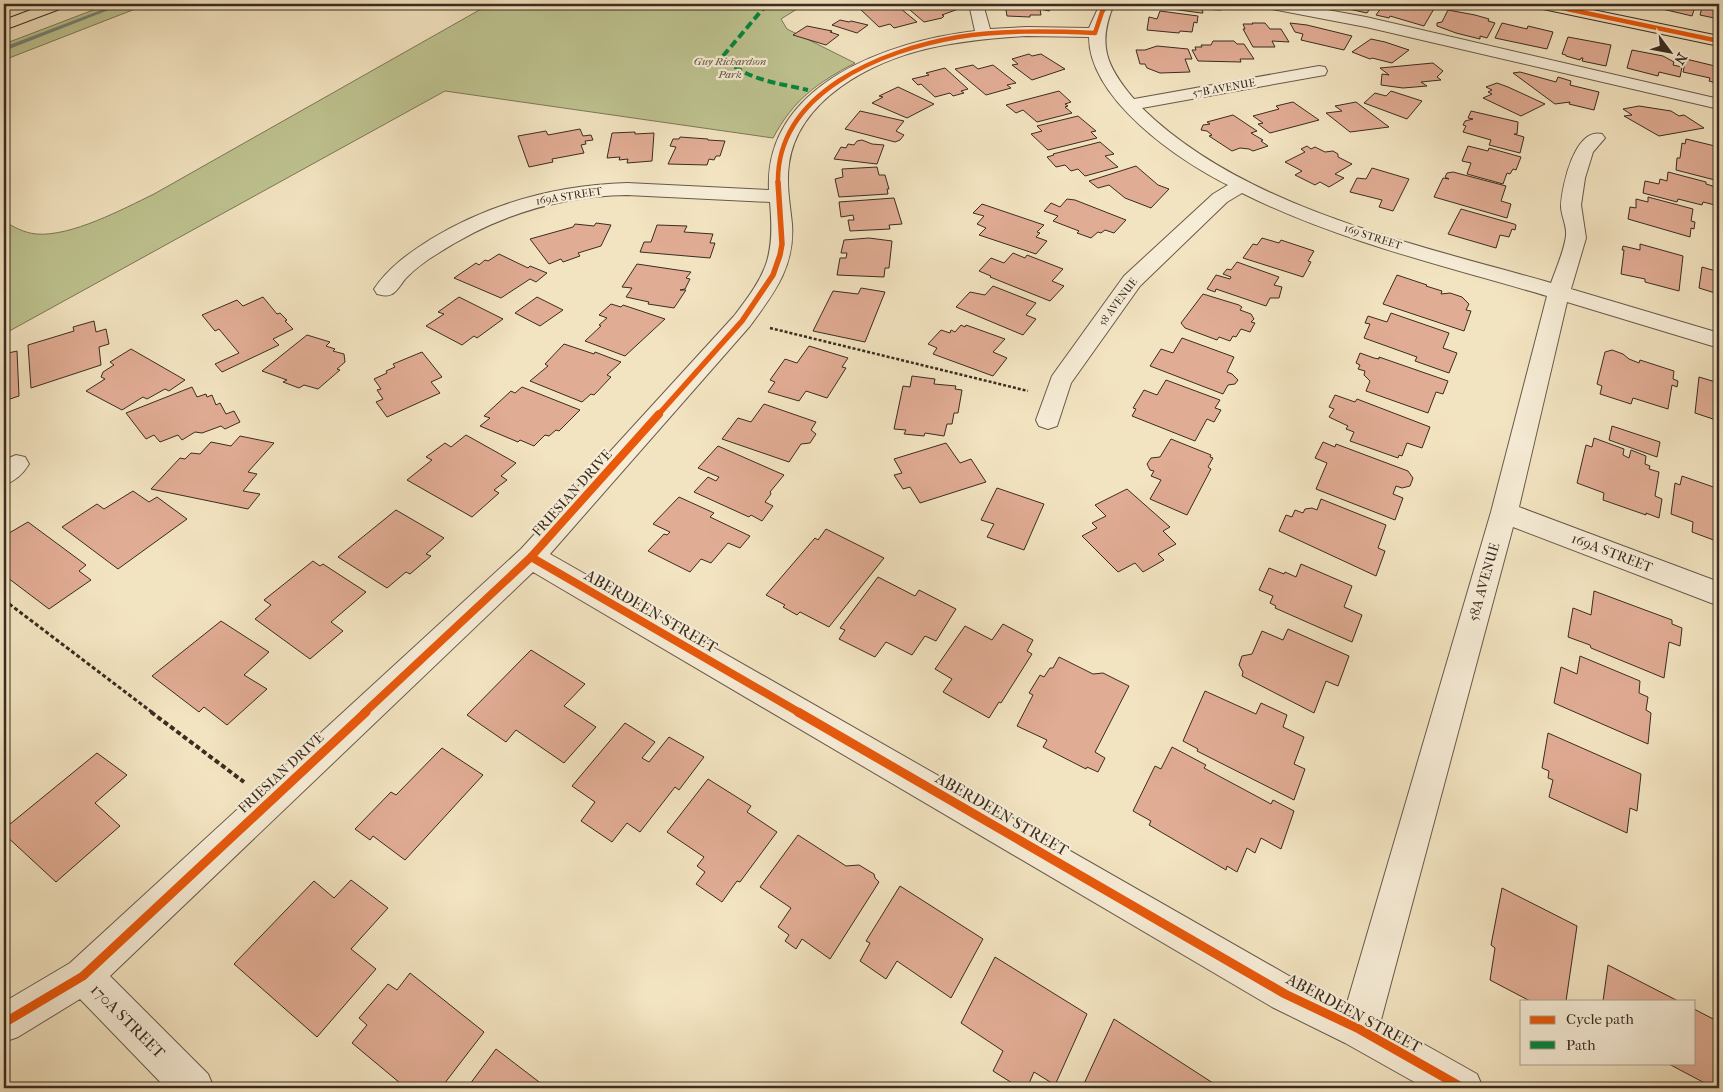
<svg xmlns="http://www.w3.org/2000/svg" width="1723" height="1092" viewBox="0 0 1723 1092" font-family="'IM FELL French Canon',serif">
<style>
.green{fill:#bec390;stroke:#7c7858}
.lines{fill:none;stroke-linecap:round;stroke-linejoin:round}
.stream{fill:#74847a;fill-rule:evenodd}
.building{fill:#e1ac94;stroke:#3a2c21}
.minor-casing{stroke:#685a49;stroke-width:2}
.major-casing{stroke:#3a2c21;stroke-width:2}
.highway-casing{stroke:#3a2c21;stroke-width:2}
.path-far2{stroke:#3a2c21;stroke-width:2.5;stroke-dasharray:3 2;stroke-linecap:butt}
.path-far1{stroke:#3a2c21;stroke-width:3;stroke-dasharray:4 2.5;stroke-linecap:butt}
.path{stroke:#3a2c21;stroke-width:4;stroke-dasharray:5 3;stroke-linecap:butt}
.minor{fill:#f7edd7;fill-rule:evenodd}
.major{fill:#f3e4c1;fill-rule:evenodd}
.highway{fill:#f3e4c1;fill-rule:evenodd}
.quiet{stroke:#00873e;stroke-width:4;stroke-dasharray:8 4;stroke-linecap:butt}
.cycleway-far3-casing{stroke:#f7edd7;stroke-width:6}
.cycleway-far2-casing{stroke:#f7edd7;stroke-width:8}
.cycleway-far1-casing{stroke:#f7edd7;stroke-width:11}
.cycleway-casing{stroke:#f7edd7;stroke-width:12}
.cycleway-far3{stroke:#e8590c;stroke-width:4.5}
.cycleway-far2{stroke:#e8590c;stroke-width:5.5}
.cycleway-far1{stroke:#e8590c;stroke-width:8}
.cycleway{stroke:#e8590c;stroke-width:9}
.labels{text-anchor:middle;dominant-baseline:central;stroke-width:4.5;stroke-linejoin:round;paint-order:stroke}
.far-park-label{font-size:11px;font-style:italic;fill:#5b523d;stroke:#f7edd7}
.far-street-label{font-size:11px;fill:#3a2c21;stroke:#f7edd7}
.street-label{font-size:14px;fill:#3a2c21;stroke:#f7edd7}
.near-street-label{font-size:16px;fill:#3a2c21;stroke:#f7edd7}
</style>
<rect width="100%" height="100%" fill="#f3e4c1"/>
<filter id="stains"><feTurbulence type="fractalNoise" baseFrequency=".004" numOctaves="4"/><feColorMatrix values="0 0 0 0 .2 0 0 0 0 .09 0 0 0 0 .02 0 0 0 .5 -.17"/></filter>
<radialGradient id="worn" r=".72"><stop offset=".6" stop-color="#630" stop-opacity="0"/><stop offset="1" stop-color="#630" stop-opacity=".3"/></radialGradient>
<g class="green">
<path d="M109,4H148L4,60V44Z"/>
<path d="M490,4H805L781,19L787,29L855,63C817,83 794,99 773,138L445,91L4,334V221C13,227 25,233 36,234C71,237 123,209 154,194Z"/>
</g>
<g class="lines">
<path class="stream" d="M117,4H124L4,51V47Z"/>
</g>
<g class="building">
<path d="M887,4H895L917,22L894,28L890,24L879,27L859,8Z"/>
<path d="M903,4H957L961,8L942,15L944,16L942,18L924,22Z"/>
<path d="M1005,4H1057L1049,11L1040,9L1041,15H1030V17L1007,16Z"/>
<path d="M1158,4H1223L1221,10L1202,9L1203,13H1201L1157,7Z"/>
<path d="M1347,4H1373L1367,13L1344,8Z"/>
<path d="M1384,4H1425L1435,7L1424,26L1390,16L1389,18L1376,15Z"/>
<path d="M1659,4H1696L1692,16L1658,8Z"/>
<path d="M1703,4H1719V19L1700,15Z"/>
<path d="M1448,10L1475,15L1489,19L1488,21L1495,23L1487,38L1480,36V39L1456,33L1437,26V23L1442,22Z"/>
<path d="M1160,11L1198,16L1197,23L1194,22L1192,32L1180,31L1179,33L1168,32L1147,30L1149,17L1157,19Z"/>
<path d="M840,20L849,22L851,21L868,25L857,33L832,25Z"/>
<path d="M1252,23H1265L1270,29H1281L1289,42L1272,41L1275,47H1253L1243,29H1245L1243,24H1253Z"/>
<path d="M1290,23L1307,25L1352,36L1344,50L1301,40L1303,34L1295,32Z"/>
<path d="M1502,23L1527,29L1528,26L1553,32L1547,49L1495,38Z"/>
<path d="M807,26L832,31L830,32L839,35L826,45L793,35Z"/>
<path d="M1568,37L1611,45L1606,66L1582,61L1583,58H1581L1580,60L1566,56V55L1562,54Z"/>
<path d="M1371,39L1385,42L1409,50L1392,63L1372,58L1370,59L1352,52Z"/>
<path d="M1213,41H1234L1237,44H1244L1254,59H1240L1241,62L1198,61L1192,50H1196L1195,47H1202L1201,45H1211Z"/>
<path d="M1157,46L1188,49L1192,59H1185L1190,72L1160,73L1147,68L1145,64H1140L1136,50H1145Z"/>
<path d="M1632,50L1663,56L1674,62L1673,65L1682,67L1680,77L1659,72L1658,76L1627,68Z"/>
<path d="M1029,54L1032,56L1041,54L1065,69L1032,80L1012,65L1018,64L1012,59Z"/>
<path d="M1686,59L1719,67V88V84L1709,81L1710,78L1683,72Z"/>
<path d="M1433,63L1443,71L1437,77L1441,80L1421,82L1427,86L1403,88L1381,85L1382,74L1389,75L1380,68Z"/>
<path d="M973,65L978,69L993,65L1016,83L1007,85L1011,88L986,95L955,69Z"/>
<path d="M945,68L968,89L961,91L964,93L953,96L950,93L935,97L921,84L918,85L912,79L929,75L926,73Z"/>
<path d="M1520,72L1556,82L1558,77L1571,81L1570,85L1599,92L1594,110L1569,104L1570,102L1555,104L1513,73Z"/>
<path d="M1497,83L1508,87L1545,104L1521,116L1483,98L1492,94L1488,92L1492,90L1486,87Z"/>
<path d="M898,87L934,104L907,118L872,103L883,97L879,96Z"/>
<path d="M1059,91L1071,102L1065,104L1068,106L1065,107L1072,113L1037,122L1023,110L1016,113L1006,105Z"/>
<path d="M1391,91L1422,101L1407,119L1364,103L1375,93L1386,96Z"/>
<path d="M1293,102L1319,120L1270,133L1258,124L1263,123L1253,116L1279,109L1276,106Z"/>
<path d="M1356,102L1389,127L1350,132L1326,113L1342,111L1335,106Z"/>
<path d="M1639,106L1671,111L1679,116L1684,115L1704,128L1659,136L1624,116L1632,115L1623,109Z"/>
<path d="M860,111L904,121L896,131L904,135L900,140L895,142L845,129Z"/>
<path d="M1471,111L1518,122L1517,134H1514L1524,137L1520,153L1489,145L1491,140L1463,132L1466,126L1463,125L1465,121L1473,119L1468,118Z"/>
<path d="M1233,115L1257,131L1251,133L1263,140L1261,141L1268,146L1253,151L1249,149L1240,148L1232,151L1209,136L1212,135L1207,131L1201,130L1203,125L1210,124L1207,122Z"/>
<path d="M1078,116L1096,131L1091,132L1097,138L1048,150L1031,134L1042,131L1037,126Z"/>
<path d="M580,129L583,136L591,135L593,140L585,141L586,144L581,145L584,153L552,159L553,162L529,167L518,136L546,131L548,135Z"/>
<path d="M635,132V134L654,133L652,161L627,163L628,159L619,160L620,157L607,158L612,133Z"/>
<path d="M680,137L708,139V140L725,141L720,156H716L714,160L709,159L707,165L668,164L676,147L670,146L673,139H679Z"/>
<path d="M1686,139L1719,147V175L1716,174L1715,180L1676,170L1677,158H1680L1682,143L1685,144Z"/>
<path d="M862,140L872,144L884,145L877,164L834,159L841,147L846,148L848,144L854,145L857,141Z"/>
<path d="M1100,142L1114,154L1105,156L1118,167L1085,176L1078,169L1071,171L1065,165L1056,167L1047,157L1054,155L1053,154Z"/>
<path d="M1307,146L1311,149L1315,147L1325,152L1333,151L1338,154V157L1352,164L1335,174L1344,178L1329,187L1320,182L1315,185L1295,175L1302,171L1285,162L1305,152L1301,149Z"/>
<path d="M1468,146L1488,151L1489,148L1521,157L1516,170L1513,169L1510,174L1507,173L1503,184L1467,174L1471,163L1462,161Z"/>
<path d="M1136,166L1158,185L1169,189L1151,208L1125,198L1109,185L1098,188L1089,181Z"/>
<path d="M877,167L879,175H885L889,189H887L888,194L839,197L835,179L843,177L842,169Z"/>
<path d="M1372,168L1409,179L1393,211L1379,207L1382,200L1350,192L1357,178L1366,179Z"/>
<path d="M1453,172L1506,186L1501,201L1511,204L1507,218L1434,197L1443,178L1449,179L1445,177L1447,173Z"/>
<path d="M1668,172L1706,182V184L1719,188V206L1703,202L1702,205L1678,199L1677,202L1643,193L1645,181L1659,184L1660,179L1667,181Z"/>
<path d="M1648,197L1693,209L1691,221L1695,222L1694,229L1691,228L1690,237L1628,219L1630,207L1636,208V199L1648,202Z"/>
<path d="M894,198L902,224L889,225L890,229L850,231L848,220H854L853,215L841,217L839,202Z"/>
<path d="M1067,199L1075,200L1126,220L1114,233L1105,230L1101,233L1098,232L1091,238L1077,233L1079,231L1053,221L1058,216L1044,211L1051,203L1060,207Z"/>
<path d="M982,204L1044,225L1037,232L1040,233L1036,237L1047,241L1036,254L979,235L986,228L977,224L984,216L973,213Z"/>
<path d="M1461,209L1514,224L1516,225L1515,230L1512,229L1509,237L1500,235L1496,248L1448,234Z"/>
<path d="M596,223L611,225L601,246L578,253L580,256L563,262L561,259L549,264L530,239L573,227L575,224L594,226Z"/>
<path d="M657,225L687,226L684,232L713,234L710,243H715L710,258L640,252L644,242H651Z"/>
<path d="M869,238L892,241L889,268H885L884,277L837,275L840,258H846L847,253H841L844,240Z"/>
<path d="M1262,238L1279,243L1281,240L1314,251L1308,261L1311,262L1303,277L1243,258L1253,244L1257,245Z"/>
<path d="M1640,244L1683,256L1679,291L1645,282V279L1621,274L1624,250H1622L1623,246L1640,250Z"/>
<path d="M1013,253L1025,258L1027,255L1063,269L1052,281L1064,286L1050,301L990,277L991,276L979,271L991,258L1004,263Z"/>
<path d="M499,254L528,268L530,266L547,273L536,282L530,279L501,298L454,278L476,263L479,265L485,260L488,261Z"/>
<path d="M1237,262L1279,277L1274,285L1282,287L1279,298H1270L1266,306L1216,289L1215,292L1207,289L1216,275L1230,279L1231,277L1223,274L1227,269L1231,270Z"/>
<path d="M637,264L691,272L686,278L690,279L685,289L680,290H686L674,308L648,304L649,302L626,297L632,288L622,287Z"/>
<path d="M1702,267L1719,272V304L1714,302L1715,293L1699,288Z"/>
<path d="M1397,275L1427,285L1426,286L1442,291L1441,294L1450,293L1462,297L1469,304L1466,310L1471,311L1464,331L1383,304Z"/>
<path d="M993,286L1036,303L1026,315L1036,319L1023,335L956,307L970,292L985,295Z"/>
<path d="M861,288L885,292L865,342L813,331L833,291L858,294Z"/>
<path d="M1203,294L1239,305L1242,307L1240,310L1251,314L1254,319L1251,322L1255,323L1250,332L1241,329L1236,337L1233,336L1230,341L1219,337L1217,340L1185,328L1181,323Z"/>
<path d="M263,297L277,314L280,313L287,320L285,321L293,329L273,339L279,345L222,372L215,364L239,353L219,329L215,331L202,315L237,300L243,306Z"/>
<path d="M459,297L503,319L477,338L474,336L462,345L426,326L444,314L438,312Z"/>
<path d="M537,297L563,310L540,326L515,313Z"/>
<path d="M611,304L621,307L623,305L665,319L625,356L585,341L601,326L599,325L607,318L599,315Z"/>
<path d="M1391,313L1449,333L1443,348L1457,353L1449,373L1415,361L1417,357L1364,338L1370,324L1365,323L1368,316L1387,322Z"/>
<path d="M94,321L96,332L106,329L109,344L99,347L101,365L31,388L28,345L74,331L73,327Z"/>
<path d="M961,325L965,327L966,325L1005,339L993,352L1007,358L993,376L933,354L937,348L928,344L941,330L950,333L951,330L955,332Z"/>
<path d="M307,335L330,342L326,346L335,349L333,351L344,354L345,362L337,369L340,370L318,389L304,385L299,388L283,382L287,380L262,371Z"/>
<path d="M1182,338L1234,357L1227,372L1232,374L1238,380L1235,384L1228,385L1223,394L1150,366L1161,349L1173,353Z"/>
<path d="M564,344L594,354L595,352L621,362L607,375L611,377L594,395L591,394L582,402L530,381L548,366L545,364Z"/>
<path d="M809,346L848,358L842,367L846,368L827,398L806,391L799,401L768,392L775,382L770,380L785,359L797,363Z"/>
<path d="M131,349L185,380L169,391L165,389L147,399L143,397L122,410L86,391L105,379L101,377L103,372L114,365L110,362Z"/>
<path d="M1612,350L1623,354L1629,359L1639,363L1640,360L1674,371L1673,379L1678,381L1677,387L1672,385L1668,409L1633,398L1631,404L1600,394L1602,386L1597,384L1605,352Z"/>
<path d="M17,351L19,396L4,401V354Z"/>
<path d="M422,352L442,377L431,382L440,393L387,417L376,402L383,399L377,390L381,389L374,379L387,373L386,371L395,367L393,364Z"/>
<path d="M1360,353L1374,358L1379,359V357L1448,381L1443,394L1436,392L1428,413L1366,391L1370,381L1364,375L1365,371L1358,369L1360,365L1356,363Z"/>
<path d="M912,376L935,379L934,384L956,386L955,389L962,390L958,413H954L952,424H947L944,436L925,433L924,436L904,434L906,430L894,429L903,386L910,387Z"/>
<path d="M1699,377L1719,383V421L1695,413Z"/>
<path d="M1166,380L1220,400L1215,408L1221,410L1214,422L1207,419L1195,441L1132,416L1136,409L1133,408L1144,390L1157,395Z"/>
<path d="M192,387L197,397L206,394L207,397L212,395L216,405L220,403L226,414L234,411L240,422L225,429L221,426L202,433L195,432L182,440L178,435L160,442L154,435L146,439L126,413Z"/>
<path d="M522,387L580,410L559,431L556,430L549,436L545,435L534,446L520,440L518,442L480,426L490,418L484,416L511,391L515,393Z"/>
<path d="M1335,395L1355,402L1357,399L1430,427L1422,448L1407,443L1402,456L1399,455L1398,458L1350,441L1354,432L1346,429L1348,426L1329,417L1334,409L1329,407Z"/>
<path d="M764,404L816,422L811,430L816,434L810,443L801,444L789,462L722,439L738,418L751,422Z"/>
<path d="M1612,426L1660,442L1657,457L1609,440Z"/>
<path d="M466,435L516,463L501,476L507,480L494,490L499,493L472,517L407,480L432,460L426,457L445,443L451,447Z"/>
<path d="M240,436L274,443L248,472L257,474L243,491L260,494L248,509L151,489L180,458L185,459L191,453L200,454L211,442L231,446Z"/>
<path d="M1594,438L1624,449L1623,455L1629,458L1631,450L1646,456L1645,464L1650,466L1649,469L1659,472L1655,496L1662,499L1659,518L1646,513V515L1603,500L1604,493L1577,483L1586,445L1592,447Z"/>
<path d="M1171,439L1211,455L1210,457L1213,458L1208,467L1211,469L1187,515L1150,499L1161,480L1151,476L1154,471L1150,470L1147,464L1151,458L1160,457Z"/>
<path d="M1323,442L1335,447L1336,444L1408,471L1413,478L1410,486L1402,488L1396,486L1393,494L1403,498L1395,520L1316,489L1327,463L1315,458Z"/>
<path d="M946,443L960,463L971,459L986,482L920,503L910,487L903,489L894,475L902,473L894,459Z"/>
<path d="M718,446L784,475L770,492L771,494L765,502L773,506L762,521L751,515L749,517L694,492L708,477L716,481L719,477L698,468Z"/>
<path d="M1682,476L1719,489V542L1692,532L1693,522L1671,514L1675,483L1680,485Z"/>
<path d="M997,488L1044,504L1024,550L987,537L994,524L981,520Z"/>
<path d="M1127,489L1170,527L1163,531L1176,544L1158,554L1164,560L1143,572L1135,563L1118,572L1082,536L1097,528L1092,523L1106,516L1095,505Z"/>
<path d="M133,491L149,502L157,497L187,519L118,569L62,527L97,504L104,509Z"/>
<path d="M679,497L714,513L710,517L750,536L740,548L728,543L711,563L701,559L690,572L648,551L664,534L667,535L670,532L653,524Z"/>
<path d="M1321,499L1386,525L1378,548L1385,551L1376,576L1279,531L1286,515L1292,517L1295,510L1303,513L1305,509L1312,508L1317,510Z"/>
<path d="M396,510L444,538L426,554L431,556L410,574L406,572L387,588L338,557Z"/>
<path d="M28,522L86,565L79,571L91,580L49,609L4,575V543L8,540L4,536Z"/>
<path d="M826,529L884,558L829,627L800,612L797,615L783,607L785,605L766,595L815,538L818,540Z"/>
<path d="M313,561L320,566L323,564L366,592L331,622L343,631L310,659L255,619L271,605L264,600Z"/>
<path d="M1301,564L1352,586L1344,607L1362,615L1352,642L1275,608L1276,606L1270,603L1273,596L1259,590L1269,568L1284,574L1285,572L1296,577Z"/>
<path d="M878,577L915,596L919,590L956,609L936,641L925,636L912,655L886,642L875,657L839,639L845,630L840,628Z"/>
<path d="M1594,591L1672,620V624L1682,628L1680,646L1669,642L1664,678L1591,648L1590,645L1568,637L1573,608L1591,615Z"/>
<path d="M221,621L269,652L244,675L267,689L227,725L204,707L199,712L152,676Z"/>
<path d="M1003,624L1033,640L1027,651L1032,654L1001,703L999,702L989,718L943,692L952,679L935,669L965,626L992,640Z"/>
<path d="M1288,629L1349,656L1338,686L1326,681L1314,713L1242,676L1243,672L1239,665L1242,656L1252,654L1262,631L1283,640Z"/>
<path d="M531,650L585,684L564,706L596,727L564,763L516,730L506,742L467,715Z"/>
<path d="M1580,656L1640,681L1639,693L1648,697L1646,710L1651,713L1648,744L1554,703L1561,667L1577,674Z"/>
<path d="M1059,657L1093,674L1103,673L1129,686L1095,752L1105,758L1098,772L1087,767L1086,769L1043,747L1047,740L1017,726L1033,695L1029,693L1040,675L1044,677L1050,668H1053Z"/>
<path d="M1205,691L1256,714L1261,703L1287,715L1283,727L1304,737L1294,764L1305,769L1294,800L1197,751L1198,749L1183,741Z"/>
<path d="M625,723L655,742L642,758L649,762L669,737L704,757L679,790L675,787L640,832L627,823L612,842L581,821L595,802L572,786Z"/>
<path d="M1548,733L1641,774L1637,811L1630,808L1627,833L1549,797L1553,780L1548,778L1549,771L1542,768Z"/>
<path d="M1172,747L1206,765L1204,768L1271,804L1273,800L1294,811L1281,849L1261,838L1255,853L1247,848L1237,872L1227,866L1226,870L1149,825L1151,821L1133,811L1155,766L1161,769Z"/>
<path d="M442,748L483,775L405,860L373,836L370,840L355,829L391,792L396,795Z"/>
<path d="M97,753L127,775L95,803L120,826L56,882L4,834V829Z"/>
<path d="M708,779L751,806L747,812L777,832L740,882L737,881L722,902L696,884L705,872L697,866L704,857L667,832Z"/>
<path d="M798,835L846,866L859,865L874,874L875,878L879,882L830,959L802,939L796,949L785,941L789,935L778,927L791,908L760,887Z"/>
<path d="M351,880L388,908L351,949L376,969L317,1037L234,964L314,881L334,898Z"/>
<path d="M900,886L983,939L951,998L897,961L886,979L860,961L870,943L866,941Z"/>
<path d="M1502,888L1577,926L1566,1001H1530L1490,980L1495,948L1491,945Z"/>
<path d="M995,957L1087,1014L1055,1085L1034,1072L1027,1088H1020L993,1071L1003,1051L961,1023Z"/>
<path d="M1608,965L1678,1001H1603Z"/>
<path d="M410,973L484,1032L441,1088H406L352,1043L367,1025L359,1018L388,984L397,990Z"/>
<path d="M1694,1009L1719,1022V1088H1714L1667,1063H1694Z"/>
<path d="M1114,1019L1216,1085L1215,1088H1082Z"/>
<path d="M496,1049L547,1088H467Z"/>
</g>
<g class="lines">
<defs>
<g id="minor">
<path d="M969,4H983L990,29L1027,27L1089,28L1100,4H1114C1097,44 1106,66 1134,99L1319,66L1325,67L1327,71L1325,75L1319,76L1142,108C1245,209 1416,244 1551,283C1556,269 1564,251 1566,236C1567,225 1561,216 1561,206C1562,185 1575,127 1602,134L1605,138L1593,152L1585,178L1581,205L1586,238L1571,289L1719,333V348L1567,302L1519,507L1719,582V606L1513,527L1381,1020L1477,1074L1483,1088H1425L1345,1043L1272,1007L533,572L110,976L208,1074L214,1088H166L80,999L18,1037L4,1042V1002L70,963L521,549L734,316C767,273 775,257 770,202L627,195C557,196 496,216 437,254C427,260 416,268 407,277C402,282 398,291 392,294C387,297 382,295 377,294L374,289C389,267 409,253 431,239C491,203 557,185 627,183L769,190C764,84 889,41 975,31ZM1027,36L1089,37C1089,99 1179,161 1228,185L1213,194L1124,276L1052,376L1036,420L1039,426L1048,429L1057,426L1071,383L1140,286L1227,202L1242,193C1338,241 1445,266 1547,296L1491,512L1347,1003L1298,981L550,554L750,326C774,293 795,267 792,224C790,204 786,184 789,164C798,99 872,61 930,48C962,41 994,38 1027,36Z"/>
<path d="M1264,4H1295L1366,17L1719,99V109L1366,27L1272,9L1267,7Z"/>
<path d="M16,455L25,457L29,464C23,474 15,481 4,485V460Z"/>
</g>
<path id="major" d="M1535,4H1564L1719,36V46L1543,9L1538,7Z"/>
<path id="highway" d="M47,4H68L65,7L4,30V20Z"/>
</defs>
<use href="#minor" class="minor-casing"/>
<use href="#major" class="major-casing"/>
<use href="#highway" class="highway-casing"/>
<path class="path-far2" d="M770,328L1028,391"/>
<path class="path-far1" d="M4,600L153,713"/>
<path class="path" d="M151,712L244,782"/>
<use href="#minor" class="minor"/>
<use href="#major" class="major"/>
<use href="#highway" class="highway"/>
<path class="quiet" d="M767,4L723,56C744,80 778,83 808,90"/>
<defs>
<g id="cycleway-far3">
<path d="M1543,4L1719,41"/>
<path d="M778,183C776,92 883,50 958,37C1003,30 1049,31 1095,33L1102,12L1107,4"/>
</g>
<path id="cycleway-far2" d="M658,415L742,321L773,275L780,255L782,244L778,182"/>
<g id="cycleway-far1">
<path d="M531,557L800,713"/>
<path d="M364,713L531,557L659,414"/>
</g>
<g id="cycleway">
<path d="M798,712L1285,994L1359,1029L1463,1088"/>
<path d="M4,1023L83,976L366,712"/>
</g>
</defs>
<use href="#cycleway-far3" class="cycleway-far3-casing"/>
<use href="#cycleway-far2" class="cycleway-far2-casing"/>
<use href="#cycleway-far1" class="cycleway-far1-casing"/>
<use href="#cycleway" class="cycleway-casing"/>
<use href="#cycleway-far3" class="cycleway-far3"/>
<use href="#cycleway-far2" class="cycleway-far2"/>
<use href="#cycleway-far1" class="cycleway-far1"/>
<use href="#cycleway" class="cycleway"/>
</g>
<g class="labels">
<g class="far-park-label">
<text x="730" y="61">Guy Richardson<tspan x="730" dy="13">Park</tspan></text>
</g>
<g class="far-street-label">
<text transform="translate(1224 88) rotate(-10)">57B AVENUE</text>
<text transform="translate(569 196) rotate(-9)">169A STREET</text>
<text transform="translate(1373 237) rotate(18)">169 STREET</text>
<text transform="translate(1118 302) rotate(-53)">58 AVENUE</text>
</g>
<g class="street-label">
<text transform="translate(572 493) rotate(-48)">FRIESIAN DRIVE</text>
<text transform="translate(1612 553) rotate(21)">169A STREET</text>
<text transform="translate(1484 582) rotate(-74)">58A AVENUE</text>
<text transform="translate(281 773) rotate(-43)">FRIESIAN DRIVE</text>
</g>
<g class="near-street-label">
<text transform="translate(651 611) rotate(30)">ABERDEEN STREET</text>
<text transform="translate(1002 814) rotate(30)">ABERDEEN STREET</text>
<text transform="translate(1354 1013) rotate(28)">ABERDEEN STREET</text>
<text transform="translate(128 1021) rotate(45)">170A STREET</text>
</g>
</g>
<rect width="1723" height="1092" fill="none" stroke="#f3e4c1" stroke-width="20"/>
<rect x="5" y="5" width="1713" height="1082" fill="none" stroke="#3a2c21" stroke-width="2.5"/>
<rect x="10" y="10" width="1703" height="1072" fill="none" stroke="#3a2c21"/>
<rect x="1520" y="1000" width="175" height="65" fill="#f7edd7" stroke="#aba08e"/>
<rect x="1530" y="1016" width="25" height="8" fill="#e8590c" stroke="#aba08e"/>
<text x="1566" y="1024" font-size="15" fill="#3a2c21">Cycle path</text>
<rect x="1530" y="1041" width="25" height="8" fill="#00873e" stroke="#aba08e"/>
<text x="1566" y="1050" font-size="15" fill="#3a2c21">Path</text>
<g transform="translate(1670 52) rotate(122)" stroke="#f7edd7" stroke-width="4" paint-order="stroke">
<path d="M0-4L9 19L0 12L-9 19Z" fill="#3a2c21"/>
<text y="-8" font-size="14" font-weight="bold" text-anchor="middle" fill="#3a2c21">N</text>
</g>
<rect width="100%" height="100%" filter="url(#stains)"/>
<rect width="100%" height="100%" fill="url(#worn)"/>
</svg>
